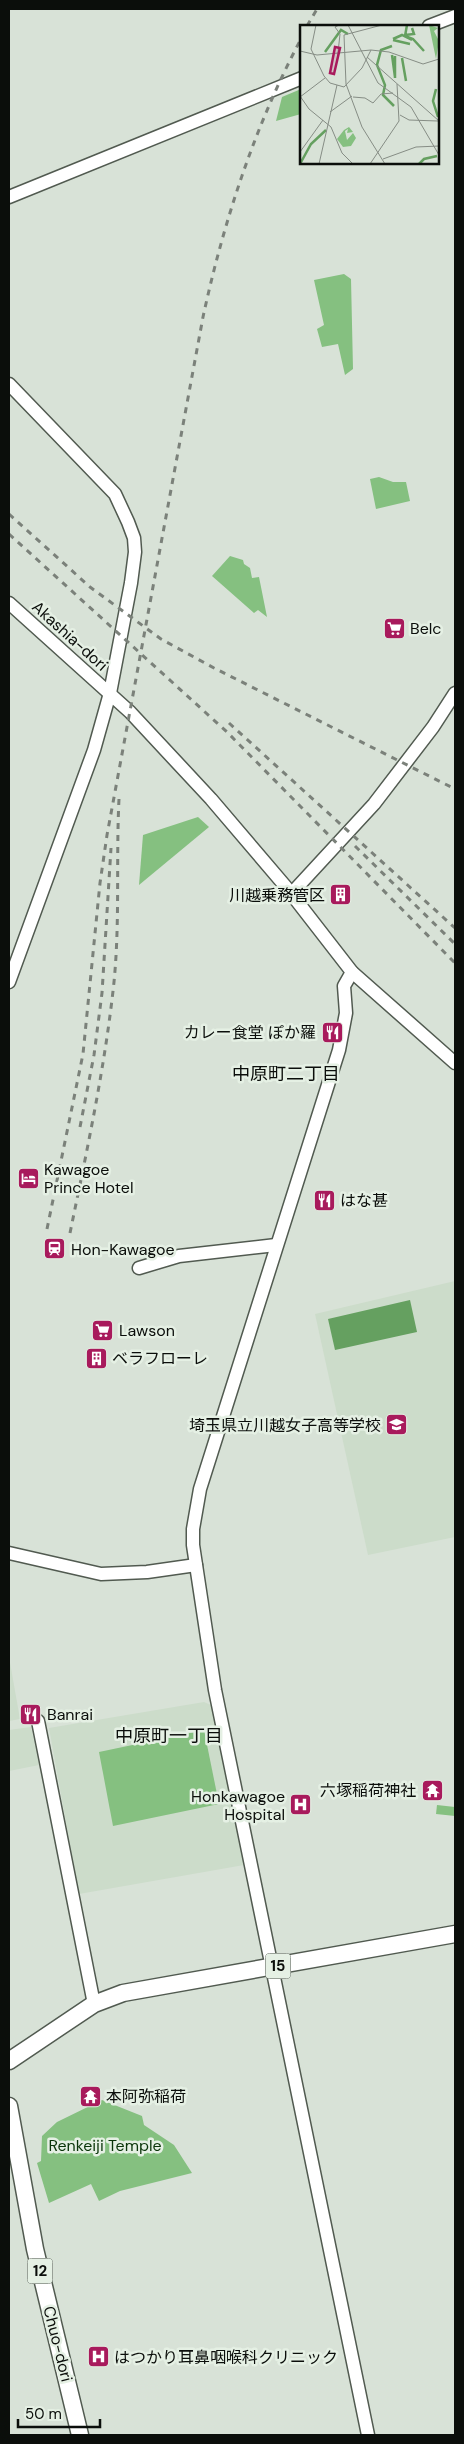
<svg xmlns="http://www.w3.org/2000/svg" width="464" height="2444" viewBox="0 0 464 2444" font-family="'DM Sans','Noto Sans JP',sans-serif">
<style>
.built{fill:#ccdcca}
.green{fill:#85c080}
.water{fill:#65a060}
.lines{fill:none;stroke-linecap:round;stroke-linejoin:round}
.tertiary-casing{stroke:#515a50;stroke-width:15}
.primary-casing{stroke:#515a50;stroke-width:19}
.tertiary{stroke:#fff;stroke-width:12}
.primary{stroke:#fff;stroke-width:16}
.rail{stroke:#7b817a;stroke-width:3;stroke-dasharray:6 6;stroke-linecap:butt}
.labels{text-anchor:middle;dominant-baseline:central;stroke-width:5;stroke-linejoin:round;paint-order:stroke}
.shield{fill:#e5f0e4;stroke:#4c524c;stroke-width:1}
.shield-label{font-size:15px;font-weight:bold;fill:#0b0e0b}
.poi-label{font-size:16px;fill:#0b0e0b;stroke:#e5f0e4;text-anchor:start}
.street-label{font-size:16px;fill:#0b0e0b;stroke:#e5f0e4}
.park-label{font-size:16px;fill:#0a3509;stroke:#e5f0e4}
.neighbourhood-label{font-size:18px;fill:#0b0e0b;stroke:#e5f0e4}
.inset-river{fill:none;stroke:#65a060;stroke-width:2.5}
.inset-road{fill:none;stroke:#868d85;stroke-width:1}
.view{fill:#a81a5c;fill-opacity:0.15;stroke:#a81a5c;stroke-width:2.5}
.inset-edge{fill:none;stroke:#0b0e0b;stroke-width:2.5}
</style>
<rect width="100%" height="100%" fill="#d8e2d7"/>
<g class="built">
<path d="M455,1281V1537L368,1555L315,1314Z"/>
<path d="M9,1657L20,1719L9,1721Z"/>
<path d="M204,1702L211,1705L244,1865L79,1894L49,1728Z"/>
<path d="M31,1727L39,1765L9,1771V1730Z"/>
</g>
<g class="green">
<path d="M301,89V114L276,121L282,97Z"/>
<path d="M344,274L351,279L353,369L345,375L338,344L322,347L317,329L324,325L314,280Z"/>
<path d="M379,477L393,482H406L410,501L376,509L370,479Z"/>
<path d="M230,556L243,560L244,564L250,568L252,578L259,577L267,617L258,610L254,613L212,576Z"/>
<path d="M198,817L209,827L139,885L143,835Z"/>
<path d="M204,1730L219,1804L113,1826L99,1752Z"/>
<path d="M437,1805L455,1807V1816L436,1814Z"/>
<path d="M102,2100L142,2116L144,2125L174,2145L192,2173L120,2191L99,2201L91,2184L49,2203L37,2163L41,2161L42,2136L57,2122Z"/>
</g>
<path class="water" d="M410,1300L417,1332L335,1350L328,1319Z"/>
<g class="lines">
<defs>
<g id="tertiary">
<path d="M429,26L455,16"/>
<path d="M9,197L302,78"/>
<path d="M9,384L115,494L128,522L134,538L135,552L131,583L110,693L94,750L9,982"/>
<path d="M9,603L130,712L211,799L286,887L352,972L455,1063"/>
<path d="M291,894L374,804L433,727L455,693"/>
<path d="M352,972L344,986L346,1013L339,1050L200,1489L193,1529V1545L215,1690L368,2435"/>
<path d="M139,1268L179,1256L276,1245"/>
<path d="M9,1553L101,1574L147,1572L196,1565"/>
<path d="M38,1721L94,2004"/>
</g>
<g id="primary">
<path d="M9,2061L94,2004L123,1993L455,1934"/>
<path d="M9,2106L35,2249L80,2435"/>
</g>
</defs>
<use href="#tertiary" class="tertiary-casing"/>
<use href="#primary" class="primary-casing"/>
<use href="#tertiary" class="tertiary"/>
<use href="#primary" class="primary"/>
<g class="rail">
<path d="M307,26L317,9"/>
<path d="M9,514L90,587L161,639L214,668L455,789"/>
<path d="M9,534L227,732L455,963"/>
<path d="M229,723L455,928"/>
<path d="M355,846L455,944"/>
<path d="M80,1127L94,1055L102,993L111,848"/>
<path d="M47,1229L83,1054L100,883L107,835L203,317C224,220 255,125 302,37"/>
<path d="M70,1233C87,1150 105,1067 114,982C120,921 116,860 119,799"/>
</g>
</g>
<defs>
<symbol id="supermarket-square" viewBox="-11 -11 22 22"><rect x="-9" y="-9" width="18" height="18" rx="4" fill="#a81a5c" stroke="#e5f0e4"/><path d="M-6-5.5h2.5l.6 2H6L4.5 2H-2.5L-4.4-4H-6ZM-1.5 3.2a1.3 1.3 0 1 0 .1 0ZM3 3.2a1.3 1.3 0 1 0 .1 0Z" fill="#fff"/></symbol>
<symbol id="building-square" viewBox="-11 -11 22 22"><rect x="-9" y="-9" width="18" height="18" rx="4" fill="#a81a5c" stroke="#e5f0e4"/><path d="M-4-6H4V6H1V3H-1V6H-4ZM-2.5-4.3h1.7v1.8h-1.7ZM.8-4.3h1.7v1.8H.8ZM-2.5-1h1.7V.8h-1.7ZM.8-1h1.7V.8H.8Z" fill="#fff"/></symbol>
<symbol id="restaurant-square" viewBox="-11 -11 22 22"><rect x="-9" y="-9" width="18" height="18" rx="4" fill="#a81a5c" stroke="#e5f0e4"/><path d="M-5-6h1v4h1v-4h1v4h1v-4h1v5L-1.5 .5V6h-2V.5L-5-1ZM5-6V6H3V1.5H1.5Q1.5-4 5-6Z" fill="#fff"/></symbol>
<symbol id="hotel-square" viewBox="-11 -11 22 22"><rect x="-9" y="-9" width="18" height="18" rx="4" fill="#a81a5c" stroke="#e5f0e4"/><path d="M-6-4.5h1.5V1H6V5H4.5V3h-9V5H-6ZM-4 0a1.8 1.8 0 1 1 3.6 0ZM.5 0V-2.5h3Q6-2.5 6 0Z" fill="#fff"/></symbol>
<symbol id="station-square" viewBox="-11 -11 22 22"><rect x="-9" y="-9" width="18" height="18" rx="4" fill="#a81a5c" stroke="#e5f0e4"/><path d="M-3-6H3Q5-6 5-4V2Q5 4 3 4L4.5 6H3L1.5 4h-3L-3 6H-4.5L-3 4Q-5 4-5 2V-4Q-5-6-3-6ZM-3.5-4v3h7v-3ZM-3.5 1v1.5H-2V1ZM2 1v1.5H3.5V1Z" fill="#fff"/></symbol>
<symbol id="school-square" viewBox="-11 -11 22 22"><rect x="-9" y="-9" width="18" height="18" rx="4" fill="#a81a5c" stroke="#e5f0e4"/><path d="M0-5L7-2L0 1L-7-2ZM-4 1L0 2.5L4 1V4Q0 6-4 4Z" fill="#fff"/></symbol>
<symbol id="temple-square" viewBox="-11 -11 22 22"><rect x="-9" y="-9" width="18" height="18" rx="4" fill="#a81a5c" stroke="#e5f0e4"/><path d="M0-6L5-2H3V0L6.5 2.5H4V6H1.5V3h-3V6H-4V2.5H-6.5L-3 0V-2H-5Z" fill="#fff"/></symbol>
<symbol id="hospital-square" viewBox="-11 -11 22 22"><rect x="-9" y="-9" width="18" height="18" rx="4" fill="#a81a5c" stroke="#e5f0e4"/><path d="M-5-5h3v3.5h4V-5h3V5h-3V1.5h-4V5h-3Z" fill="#fff"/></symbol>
</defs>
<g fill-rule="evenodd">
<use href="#supermarket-square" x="382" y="616" width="25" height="25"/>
<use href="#building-square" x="328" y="882" width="25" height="25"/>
<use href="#restaurant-square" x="320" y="1020" width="25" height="25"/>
<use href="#hotel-square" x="16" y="1166" width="25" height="25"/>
<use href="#restaurant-square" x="312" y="1188" width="25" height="25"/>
<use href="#station-square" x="42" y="1236" width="25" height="25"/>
<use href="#supermarket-square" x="90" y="1318" width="25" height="25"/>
<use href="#building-square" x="84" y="1346" width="25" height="25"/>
<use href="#school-square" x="384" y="1412" width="25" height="25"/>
<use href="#restaurant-square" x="18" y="1702" width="25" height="25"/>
<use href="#temple-square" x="420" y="1778" width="25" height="25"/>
<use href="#hospital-square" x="288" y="1792" width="25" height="25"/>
<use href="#temple-square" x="78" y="2084" width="25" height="25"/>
<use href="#hospital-square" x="86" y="2344" width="25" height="25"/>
</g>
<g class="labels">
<g class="shield">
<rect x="265.5" y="1953.5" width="25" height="25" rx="4"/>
<rect x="27.5" y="2258.5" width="25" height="25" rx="4"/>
</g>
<g class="shield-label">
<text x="278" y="1966">15</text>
<text x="40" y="2271">12</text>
</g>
<g class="poi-label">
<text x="410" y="628">Belc</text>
<text x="325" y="895" text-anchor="end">川越乗務管区</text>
<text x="316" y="1032" text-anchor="end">カレー食堂 ぽか羅</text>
<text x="44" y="1169">Kawagoe<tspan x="44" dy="18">Prince Hotel</tspan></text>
<text x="340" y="1200">はな甚</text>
<text x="71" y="1249">Hon-Kawagoe</text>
<text x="119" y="1330">Lawson</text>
<text x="112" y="1358">ベラフローレ</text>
<text x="381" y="1425" text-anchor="end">埼玉県立川越女子高等学校</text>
<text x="47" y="1714">Banrai</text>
<text x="416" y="1790" text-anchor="end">六塚稲荷神社</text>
<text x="285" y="1796" text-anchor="end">Honkawagoe<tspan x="285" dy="18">Hospital</tspan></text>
<text x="106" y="2096">本阿弥稲荷</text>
<text x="114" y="2357">はつかり耳鼻咽喉科クリニック</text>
</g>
<g class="street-label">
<text transform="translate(70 636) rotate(42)">Akashia-dori</text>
<text transform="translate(58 2344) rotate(76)">Chuo-dori</text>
</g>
<g class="park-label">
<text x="105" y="2145">Renkeiji Temple</text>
</g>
<g class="neighbourhood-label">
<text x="286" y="1074">中原町二丁目</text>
<text x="169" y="1736">中原町一丁目</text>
</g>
</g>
<g transform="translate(300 25)">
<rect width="139" height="139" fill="#d8e2d7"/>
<path d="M129,0L138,3L134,6L139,16L136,34ZM49,102L53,107L47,108L48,104L45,106L47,115L53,108L56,113L51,121L43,122L37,114L44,105Z" fill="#85c080"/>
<path class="inset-river" d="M107,0L105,11L113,14L124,26M105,10L114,9L112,3M93,14L102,10L112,15M93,15L110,19M92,21L81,25L77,40L85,60L83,70L94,81M25,27L41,5L48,9M92,30L95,52M95,31V53M102,33L106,56M136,64L133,76L138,92M0,139L11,119L26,105M119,139L124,134L137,131"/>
<path class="inset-road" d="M16,0L11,24L24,51M48,0L78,58L111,82L139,130M0,26L17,30L71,25M67,32L139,96M37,37L40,9L35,2L39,0M24,51L30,58L44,62L62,43L71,25L89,27L123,39L139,34M46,59L44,10L82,0M46,59L62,102L85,139M0,71L9,84L31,102L42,128L53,139M0,72L25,53M53,72L65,73L73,78L81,69L93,68M30,87L52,71M100,90L109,95L138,96M0,127L23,95M83,134L116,122L139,121M19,139L37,60M70,139L99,96L97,59"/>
<path class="view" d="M35,22L40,23L34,49L30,48Z"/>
<rect width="139" height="139" class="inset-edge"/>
</g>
<rect width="464" height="2444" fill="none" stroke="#0b0e0b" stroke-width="20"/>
<path d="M18 2419v8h82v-8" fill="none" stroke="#0b0e0b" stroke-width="2.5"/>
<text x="25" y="2419" font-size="15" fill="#0b0e0b" stroke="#e5f0e4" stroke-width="4" paint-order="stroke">50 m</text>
</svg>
